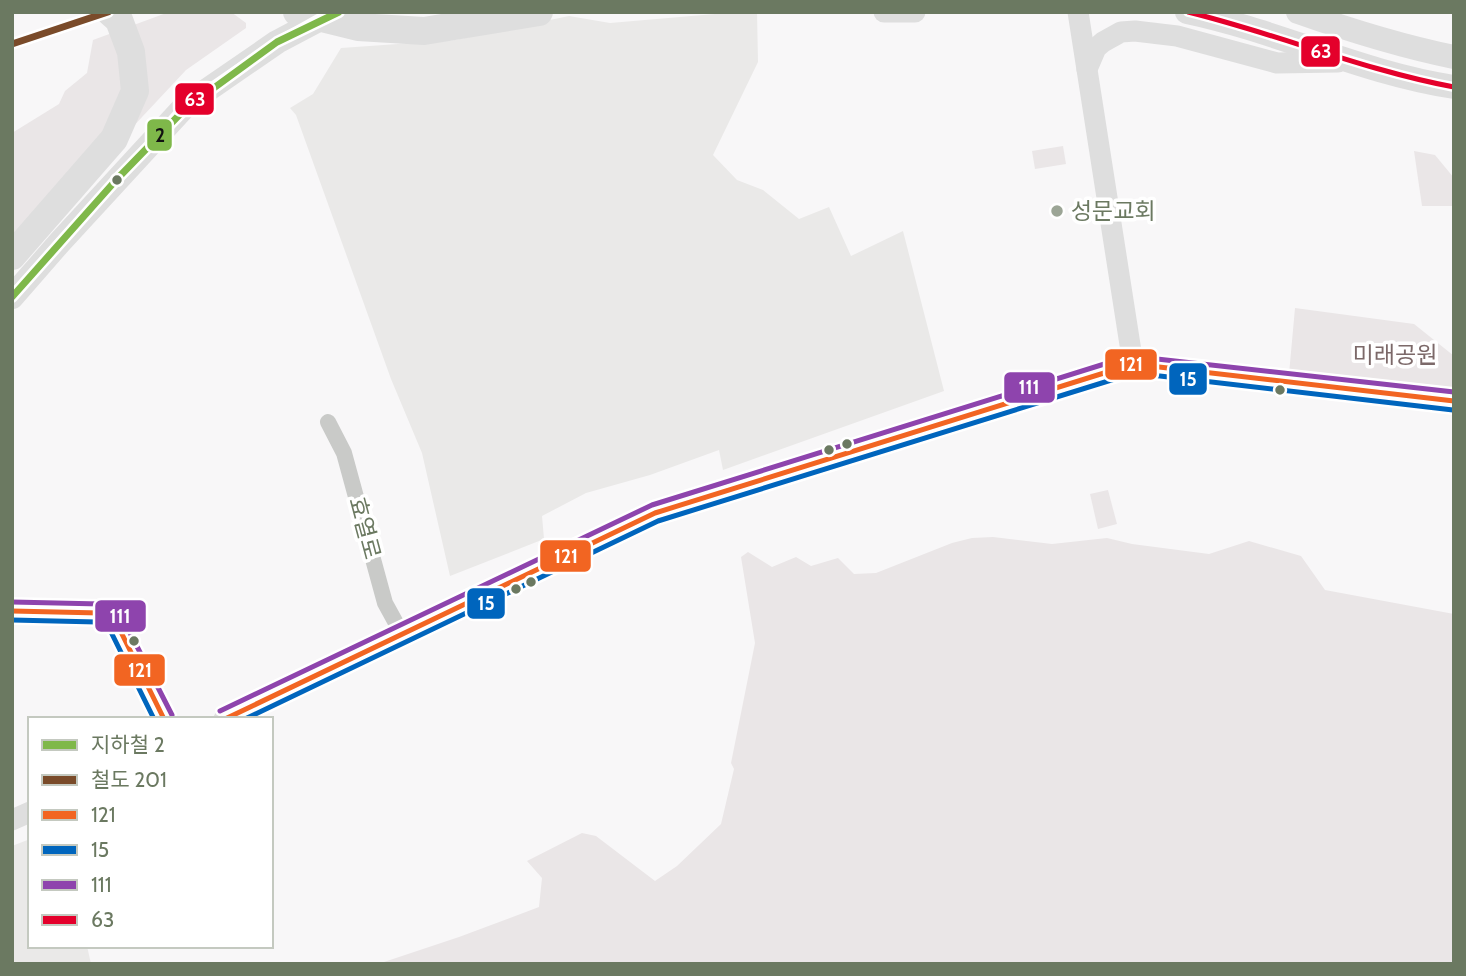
<svg xmlns="http://www.w3.org/2000/svg" width="1466" height="976" viewBox="0 0 1466 976" font-family="Cabin,'Noto Sans KR',sans-serif">
<style>
.built{fill:#eae9e8}
.green{fill:#eae6e7}
.lines{fill:none;stroke-linecap:round;stroke-linejoin:round}
.street{stroke:#c9cac8;stroke-width:16}
.secondary{stroke:#dedede;stroke-width:21}
.primary{stroke:#dedede;stroke-width:24}
.highway{stroke:#dedede;stroke-width:28}
.bus-1-casing{stroke:#fff;stroke-width:10}
.bus-2-casing{stroke:#fff;stroke-width:10}
.bus-3-casing{stroke:#fff;stroke-width:10}
.bus-4-casing{stroke:#fff;stroke-width:10}
.bus-1{stroke:#f26522;stroke-width:5}
.bus-2{stroke:#0065bd;stroke-width:5}
.bus-3{stroke:#8e44ad;stroke-width:5}
.bus-4{stroke:#e4002b;stroke-width:5}
.rail-1-casing{stroke:#fff;stroke-width:12}
.rail-1{stroke:#7a4b2a;stroke-width:7}
.metro-1-casing{stroke:#fff;stroke-width:12}
.metro-1{stroke:#7fb84a;stroke-width:7}
.bus-dot{fill:#6b7961;stroke:#fff;stroke-width:2.5}
.poi-dot{fill:#9ca596;stroke:#fff;stroke-width:2.5}
.labels{text-anchor:middle;dominant-baseline:central;stroke-width:7;stroke-linejoin:round;paint-order:stroke}
.poi-label{font-size:23px;fill:#6b7961;stroke:#fff;text-anchor:start}
.park-label{font-size:23px;fill:#7c6969;stroke:#fff}
.street-label{font-size:23px;fill:#6b7961;stroke:#fff}
.line-badge{stroke:#fff;stroke-width:2.5}
.badge-label{font-size:19px;text-anchor:middle;font-weight:bold;fill:#fff}
.pale-badge-label{font-size:19px;text-anchor:middle;font-weight:bold;fill:#111}
</style>
<rect width="100%" height="100%" fill="#f8f7f8"/>
<g class="built">
<path d="M738,12H757L758,62L713,155L737,180L763,190L799,219L829,207L851,256L903,231L944,391L723,470L719,450L650,475L586,493L542,516L544,539L450,576L422,453L391,379L296,115L290,108L313,94L341,48L455,40L569,16L610,23Z"/>
<path d="M30,839V946H87L91,964H12V846Z"/>
</g>
<g class="green">
<path d="M169,12H231L246,23V28L186,70L12,256V133L59,104L65,91L87,73L93,40Z"/>
<path d="M1063,146L1066,164L1035,169L1032,151Z"/>
<path d="M1414,151L1435,155L1454,178V206H1422Z"/>
<path d="M1295,308L1414,324L1454,356V397L1289,374Z"/>
<path d="M1108,490L1117,524L1098,529L1090,494Z"/>
<path d="M993,537L1052,544L1107,538L1132,544L1209,554L1249,541L1301,556L1325,590L1454,614V964H378L459,937L539,907L542,878L527,861L582,833L596,836L655,881L677,866L721,824L734,769L731,763L755,643L741,557L748,552L772,567L796,557L811,566L838,558L854,574L876,573L952,543L972,538Z"/>
</g>
<g class="lines">
<path class="street" d="M328,422L344,453L385,603L402,634"/>
<g class="secondary">
<path d="M884,12H915"/>
<path d="M1078,12L1133,364"/>
<path d="M1087,69L1096,48L1103,42L1121,32L1135,31L1177,36L1277,63L1338,62"/>
<path d="M12,611L100,613L117,624L164,719"/>
<path d="M224,719L655,513L1133,364L1454,401"/>
<path d="M12,820L30,812"/>
</g>
<g class="primary">
<path d="M1187,12C1278,31 1362,73 1454,87"/>
<path d="M1298,12C1349,30 1400,46 1454,57"/>
<path d="M12,297L60,242L187,104L277,42L330,14"/>
</g>
<g class="highway">
<path d="M297,12L358,27L424,31L539,12"/>
<path d="M12,256L114,139L135,91L131,52L119,20L110,12"/>
</g>
<defs>
<g id="bus-1">
<path d="M12,611L100,613L117,624L164,719"/>
<path d="M225,719L655,513L1133,364L1454,401"/>
</g>
<g id="bus-2">
<path d="M12,620L97,622L110,630L154,719"/>
<path d="M245,719L658,521L1134,373L1453,410"/>
</g>
<g id="bus-3">
<path d="M12,602L101,604L122,617L172,715"/>
<path d="M220,711L652,505L1130,356L1454,392"/>
</g>
<g id="bus-4">
<path d="M1188,12C1278,34 1363,70 1454,87"/>
<path d="M12,297L60,242L187,104L277,42L318,19L334,12"/>
</g>
</defs>
<use href="#bus-1" class="bus-1-casing"/>
<use href="#bus-2" class="bus-2-casing"/>
<use href="#bus-3" class="bus-3-casing"/>
<use href="#bus-4" class="bus-4-casing"/>
<use href="#bus-1" class="bus-1"/>
<use href="#bus-2" class="bus-2"/>
<use href="#bus-3" class="bus-3"/>
<use href="#bus-4" class="bus-4"/>
<defs>
<path id="rail-1" d="M12,44L108,12"/>
</defs>
<use href="#rail-1" class="rail-1-casing"/>
<use href="#rail-1" class="rail-1"/>
<defs>
<path id="metro-1" d="M12,297L117,179L185,109L277,42L339,12"/>
</defs>
<use href="#metro-1" class="metro-1-casing"/>
<use href="#metro-1" class="metro-1"/>
</g>
<g class="bus-dot">
<circle cx="117" cy="180" r="6"/>
<circle cx="1280" cy="390" r="6"/>
<circle cx="847" cy="444" r="6"/>
<circle cx="829" cy="450" r="6"/>
<circle cx="531" cy="582" r="6"/>
<circle cx="516" cy="589" r="6"/>
<circle cx="134" cy="641" r="6"/>
</g>
<circle class="poi-dot" cx="1057" cy="211" r="7"/>
<g class="labels">
<g class="poi-label">
<text x="1071" y="211">성문교회</text>
</g>
<g class="park-label">
<text x="1395" y="355">미래공원</text>
</g>
<g class="street-label">
<text transform="translate(365 528) rotate(75)">효열로</text>
</g>
</g>
<g class="line-badge">
<rect x="1300" y="35" width="41" height="33" rx="7" fill="#e4002b"/>
<rect x="174" y="82" width="41" height="34" rx="7" fill="#e4002b"/>
<rect x="146" y="118" width="27" height="34" rx="7" fill="#7fb84a"/>
<rect x="1104" y="348" width="54" height="33" rx="7" fill="#f26522"/>
<rect x="1168" y="362" width="40" height="34" rx="7" fill="#0065bd"/>
<rect x="1003" y="371" width="53" height="33" rx="7" fill="#8e44ad"/>
<rect x="539" y="539" width="53" height="34" rx="7" fill="#f26522"/>
<rect x="466" y="587" width="40" height="33" rx="7" fill="#0065bd"/>
<rect x="94" y="599" width="53" height="34" rx="7" fill="#8e44ad"/>
<rect x="113" y="653" width="53" height="34" rx="7" fill="#f26522"/>
</g>
<g class="badge-label">
<text x="1321" y="58">63</text>
<text x="195" y="106">63</text>
<text x="1131" y="371">121</text>
<text x="1188" y="386">15</text>
<text x="1029" y="394">111</text>
<text x="566" y="563">121</text>
<text x="486" y="610">15</text>
<text x="120" y="623">111</text>
<text x="140" y="677">121</text>
</g>
<g class="pale-badge-label">
<text x="160" y="142">2</text>
</g>
<rect width="1466" height="976" fill="none" stroke="#6b7961" stroke-width="28"/>
<rect x="28" y="717" width="245" height="231" fill="#ffffff" stroke="#c4c9c0" stroke-width="2"/>
<rect x="42" y="740" width="35" height="10" fill="#7fb84a" stroke="#c4c9c0" stroke-width="2"/>
<text x="91" y="752" font-size="21" fill="#6b7961">지하철 2</text>
<rect x="42" y="775" width="35" height="10" fill="#7a4b2a" stroke="#c4c9c0" stroke-width="2"/>
<text x="91" y="787" font-size="21" fill="#6b7961">철도 201</text>
<rect x="42" y="810" width="35" height="10" fill="#f26522" stroke="#c4c9c0" stroke-width="2"/>
<text x="91" y="822" font-size="21" fill="#6b7961">121</text>
<rect x="42" y="845" width="35" height="10" fill="#0065bd" stroke="#c4c9c0" stroke-width="2"/>
<text x="91" y="857" font-size="21" fill="#6b7961">15</text>
<rect x="42" y="880" width="35" height="10" fill="#8e44ad" stroke="#c4c9c0" stroke-width="2"/>
<text x="91" y="892" font-size="21" fill="#6b7961">111</text>
<rect x="42" y="915" width="35" height="10" fill="#e4002b" stroke="#c4c9c0" stroke-width="2"/>
<text x="91" y="927" font-size="21" fill="#6b7961">63</text>
</svg>
